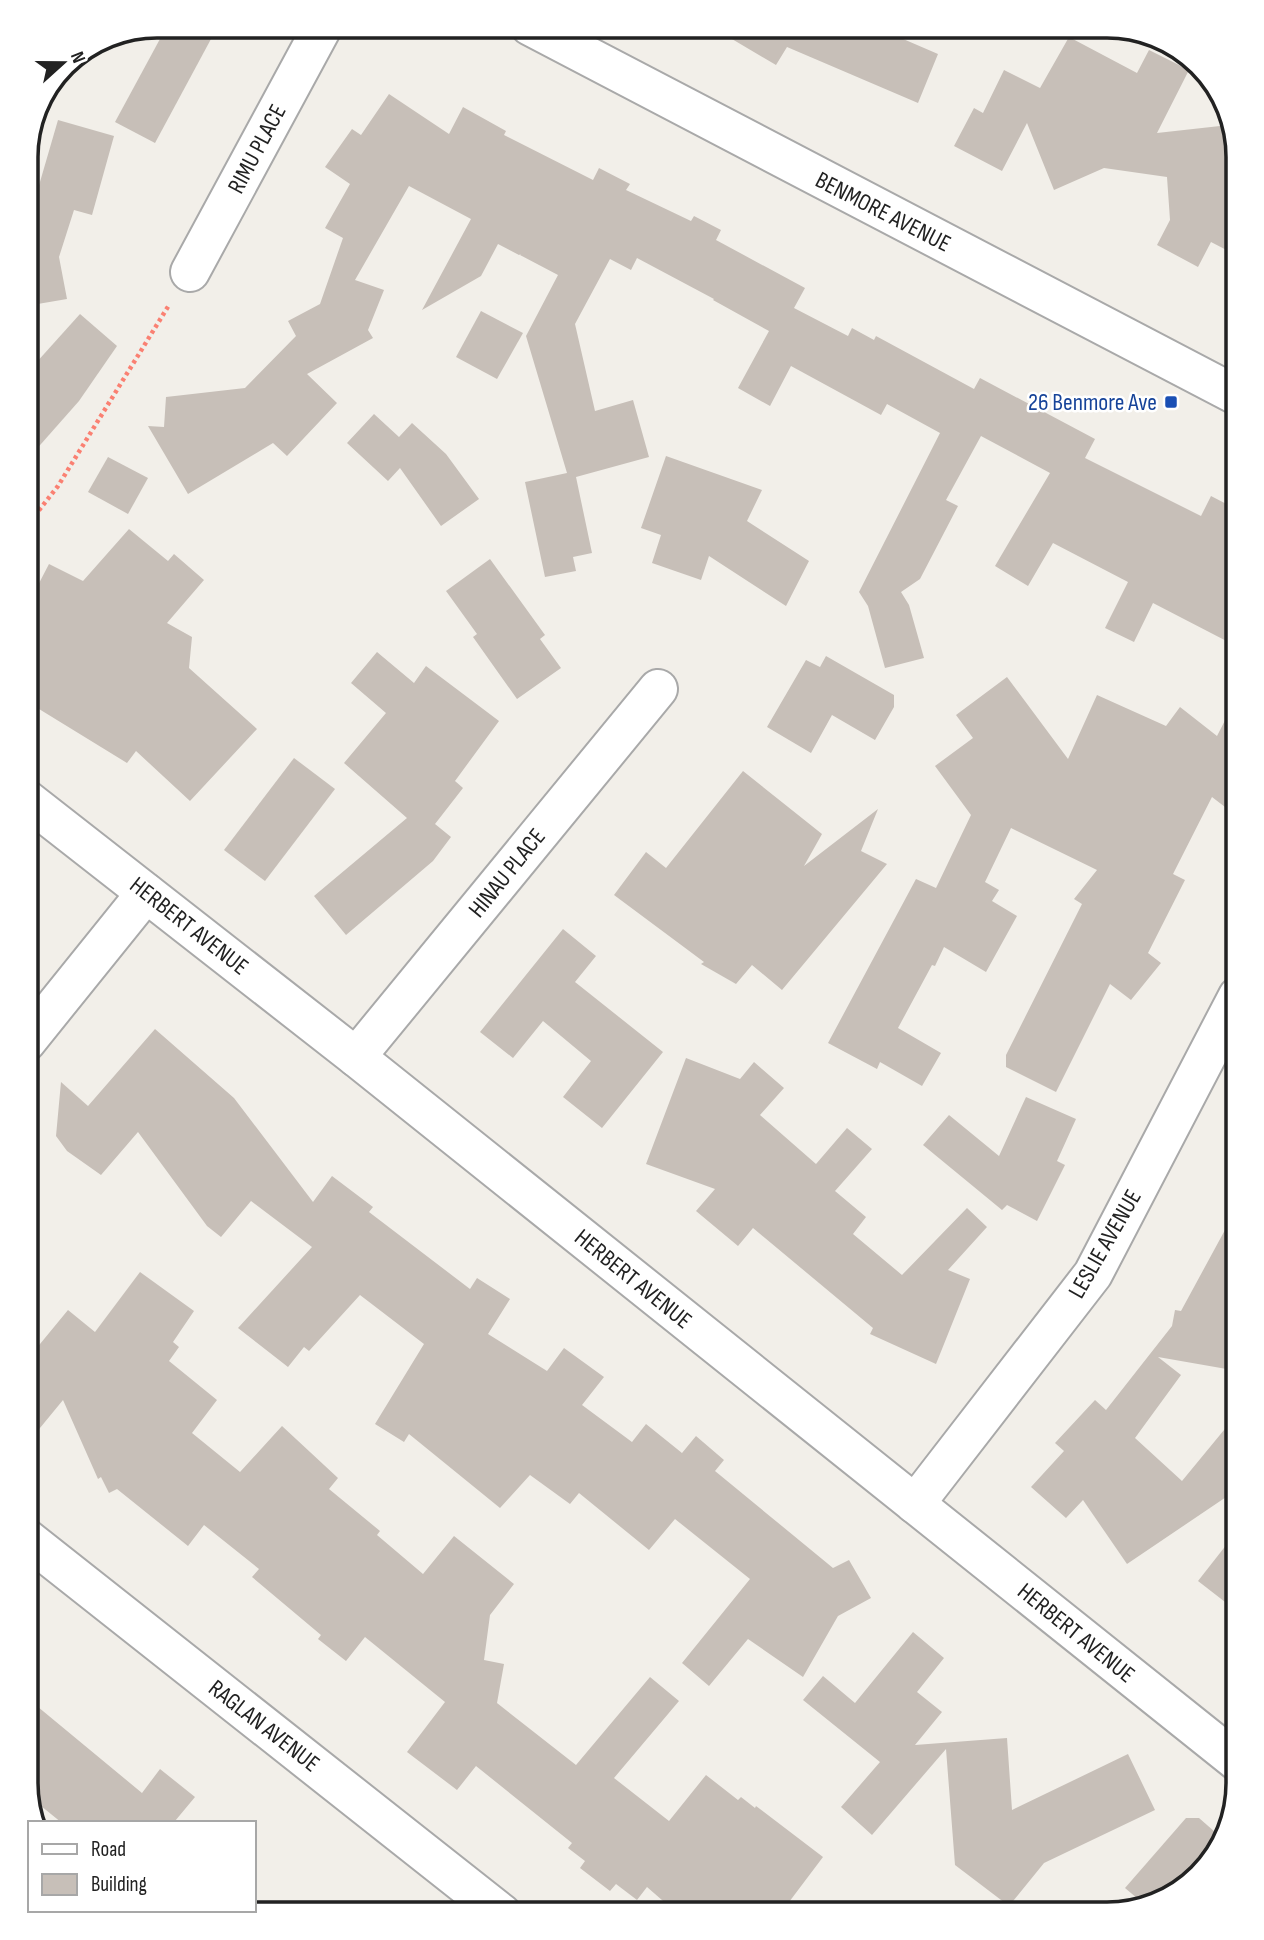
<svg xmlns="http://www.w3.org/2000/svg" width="1264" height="1940" viewBox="0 0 1264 1940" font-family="'Sofia Sans Condensed',sans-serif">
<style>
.building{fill:#c7bfb8}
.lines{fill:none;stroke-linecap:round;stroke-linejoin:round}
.minor-casing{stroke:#a9a9a9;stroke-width:42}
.tertiary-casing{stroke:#a9a9a9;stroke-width:42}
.path{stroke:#fa8072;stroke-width:4.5;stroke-dasharray:3.5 3.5;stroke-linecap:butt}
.minor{stroke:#fff;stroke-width:38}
.tertiary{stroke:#fff;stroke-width:38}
.transit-dot{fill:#1a4fb4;stroke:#fff;stroke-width:2.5}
.labels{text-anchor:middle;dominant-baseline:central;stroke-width:5;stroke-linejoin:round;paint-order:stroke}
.street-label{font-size:24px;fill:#222;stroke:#fff}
.transit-label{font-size:24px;fill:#164399;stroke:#fff;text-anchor:end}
.rim{fill:none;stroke:#222;stroke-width:3.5}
</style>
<rect width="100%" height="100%" fill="#f2efe9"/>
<g class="building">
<path d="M167,26H218L155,143L115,122Z"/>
<path d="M710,26H873L938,54L918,103L787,47L776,65Z"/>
<path d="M1069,37L1137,73L1149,50L1189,70L1157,133L1229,125L1238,157V256L1211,242L1198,267L1157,245L1170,220L1167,177L1104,168L1054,190L1027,123L1002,171L954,146L974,108L983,113L1004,70L1040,88Z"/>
<path d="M389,94L449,134L463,107L506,131L504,135L593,180L599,168L630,184L626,190L691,221L694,216L721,230L716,240L805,288L794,308L848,336L852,328L874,340L876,336L974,389L980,378L1095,439L1085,458L1201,516L1211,496L1238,510V647L1153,603L1134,642L1105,628L1128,582L1053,543L1028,586L995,566L1050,473L981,436L946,500L958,506L920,579L901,592L909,605L924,658L885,668L868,606L859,592L940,433L887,404L881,415L791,366L770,406L738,388L769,331L713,300L714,299L637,258L631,270L610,259L575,324L595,411L633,400L649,457L576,477L592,553L573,557L576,571L545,577L525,482L567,473L526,336L558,275L520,255L521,254L519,255L498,244L481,276L422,310L471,219L409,186L355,280L384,290L368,330L373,338L307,374L337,403L287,456L273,443L188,494L148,426L164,427L166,397L245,388L296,336L288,321L320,304L343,238L325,228L350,184L325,167L352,129L361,135Z"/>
<path d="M58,120L114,136L92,215L74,210L59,257L67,299L26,306V230Z"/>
<path d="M481,311L523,333L497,379L456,357Z"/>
<path d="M80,314L117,346L79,401L26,461V374Z"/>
<path d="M374,414L399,437L412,423L446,454L479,499L441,526L400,468L388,481L347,443Z"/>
<path d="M666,456L762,490L747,521L809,561L786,606L709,556L701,580L652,563L661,535L641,528Z"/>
<path d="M108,457L148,478L128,514L88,492Z"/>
<path d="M129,529L168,561L174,554L204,580L167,623L192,637L189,668L257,729L190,801L136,751L127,763L26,701V585L36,589L49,564L83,581Z"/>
<path d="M490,559L545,635L540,639L561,668L517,699L473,637L477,634L446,591Z"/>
<path d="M377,652L414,683L426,666L499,721L455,781L463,788L435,824L451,837L433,861L346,935L314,896L407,818L344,763L386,713L351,683Z"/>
<path d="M826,656L894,695V707L875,740L832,715L811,753L767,727L806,660L820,667Z"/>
<path d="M1007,677L1068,759L1097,695L1166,726L1180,707L1217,736L1238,695V817L1212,797L1173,874L1185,880L1148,953L1161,963L1131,1000L1110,984L1056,1092L1006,1067V1055L1082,904L1074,899L1097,870L1011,828L985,882L999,890L992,901L1017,916L986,972L944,947L935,966L932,965L898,1028L941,1053L922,1086L880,1062L877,1069L828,1043L916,879L936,888L971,815L935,766L973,738L956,715Z"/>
<path d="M294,758L335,789L265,881L224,850Z"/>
<path d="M743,771L822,834L804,866L878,809L861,851L887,864L782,990L752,965L736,984L701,964L704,962L614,895L646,852L666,868Z"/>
<path d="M563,929L596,956L575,982L663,1052L602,1128L563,1097L591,1061L543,1021L513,1058L480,1032Z"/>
<path d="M155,1029L234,1098L313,1202L332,1176L373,1207L369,1212L470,1289L477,1278L510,1299L488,1334L547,1371L564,1348L604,1377L582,1405L632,1442L646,1424L682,1453L696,1436L724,1460L715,1471L833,1568L849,1560L871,1598L838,1616L803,1677L748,1639L709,1686L682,1663L750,1579L675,1519L649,1550L579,1493L570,1504L530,1475L500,1508L409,1434L404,1442L375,1424L424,1344L360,1295L309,1351L304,1347L288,1367L238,1328L312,1247L251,1201L221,1237L207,1226L138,1132L101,1175L67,1151L56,1136L61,1082L88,1106Z"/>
<path d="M686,1058L740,1079L754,1062L784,1088L760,1115L816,1164L847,1128L872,1149L835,1191L866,1217L853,1234L902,1275L967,1208L987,1227L948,1270L970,1279L936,1364L870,1334L873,1328L753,1228L738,1246L696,1211L715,1189L646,1164Z"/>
<path d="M1026,1097L1076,1119L1057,1161L1065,1165L1037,1221L1007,1205L1002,1210L923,1145L949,1115L999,1156Z"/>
<path d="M1238,1206V1371L1158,1357L1181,1375L1135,1438L1182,1481L1238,1413V1489L1127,1564L1083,1500L1066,1518L1031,1487L1064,1451L1055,1443L1095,1400L1106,1410L1172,1326L1175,1310L1181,1311Z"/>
<path d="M140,1272L194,1311L173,1342L179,1347L169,1361L217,1400L192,1433L240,1472L282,1426L338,1478L329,1489L380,1531L377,1535L423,1574L454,1536L514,1584L490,1615L484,1660L504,1664L497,1703L576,1765L650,1677L679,1701L614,1778L669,1821L706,1775L738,1800L741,1797L755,1808L756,1806L823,1857L780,1914H678L647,1887L637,1900L616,1884L610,1891L580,1868L585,1861L568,1848L572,1843L476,1766L457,1790L407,1752L445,1702L365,1637L346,1661L318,1639L321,1635L252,1577L259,1569L204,1525L188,1546L117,1489L109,1493L101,1477L98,1479L63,1400L26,1445V1361L68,1310L95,1332Z"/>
<path d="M1238,1530V1612L1198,1581Z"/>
<path d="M913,1632L944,1658L917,1692L942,1712L915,1745L1007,1738L1012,1810L1128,1754L1155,1810L1044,1863L1009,1906L955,1865L946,1749L872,1835L841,1807L880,1762L803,1700L823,1676L855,1703Z"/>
<path d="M26,1697L142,1793L160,1769L195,1797L175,1821L178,1823H62L30,1797L26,1783Z"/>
<path d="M1186,1818H1199L1223,1839L1220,1847L1172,1896L1144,1904L1125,1888Z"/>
</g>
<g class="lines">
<defs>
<g id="minor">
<path d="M190,272L323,26"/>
<path d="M26,799L356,1057L1238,1762"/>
<path d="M26,1042L146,893"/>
<path d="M356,1057L658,689"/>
<path d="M915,1504L1093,1274L1238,996"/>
<path d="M26,1538L502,1914"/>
</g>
<path id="tertiary" d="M530,26L1238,396"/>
</defs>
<use href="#minor" class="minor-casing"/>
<use href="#tertiary" class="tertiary-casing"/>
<path class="path" d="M26,527L58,486L169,305"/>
<use href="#minor" class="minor"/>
<use href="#tertiary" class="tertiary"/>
</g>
<rect class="transit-dot" x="1164" y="395" width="14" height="14" rx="3.5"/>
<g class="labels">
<g class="street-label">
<text transform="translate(257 149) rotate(-62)">RIMU PLACE</text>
<text transform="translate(883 212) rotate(27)">BENMORE AVENUE</text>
<text transform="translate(507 873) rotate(-51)">HINAU PLACE</text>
<text transform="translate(189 926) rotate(38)">HERBERT AVENUE</text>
<text transform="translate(1105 1244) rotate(-60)">LESLIE AVENUE</text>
<text transform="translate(633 1279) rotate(39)">HERBERT AVENUE</text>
<text transform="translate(1076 1633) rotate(39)">HERBERT AVENUE</text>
<text transform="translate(264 1726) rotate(38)">RAGLAN AVENUE</text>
</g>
<g class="transit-label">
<text x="1157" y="402">26 Benmore Ave</text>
</g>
</g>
<path d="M0 0H1264V1940H0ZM157 38H1107A119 119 0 0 1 1226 157V1783A119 119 0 0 1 1107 1902H157A119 119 0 0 1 38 1783V157A119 119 0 0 1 157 38Z" fill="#fff" fill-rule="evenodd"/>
<path class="rim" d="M157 38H1107A119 119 0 0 1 1226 157V1783A119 119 0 0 1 1107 1902H157A119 119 0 0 1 38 1783V157A119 119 0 0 1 157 38Z"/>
<rect x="28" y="1821" width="228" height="91" fill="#ffffff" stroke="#a7a7a7" stroke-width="2"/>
<rect x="42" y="1844" width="35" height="10" fill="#ffffff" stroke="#a7a7a7" stroke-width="2"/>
<text x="91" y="1856" font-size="21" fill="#222222">Road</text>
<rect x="42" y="1874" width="35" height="21" fill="#c7bfb8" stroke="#a7a7a7" stroke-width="2"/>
<text x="91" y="1891" font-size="21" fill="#222222">Building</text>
<g transform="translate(63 63) rotate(69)" stroke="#ffffff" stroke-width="5" paint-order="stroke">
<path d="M0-5L12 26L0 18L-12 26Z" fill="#222222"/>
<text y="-10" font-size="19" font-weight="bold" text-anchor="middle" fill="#222222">N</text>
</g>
</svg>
